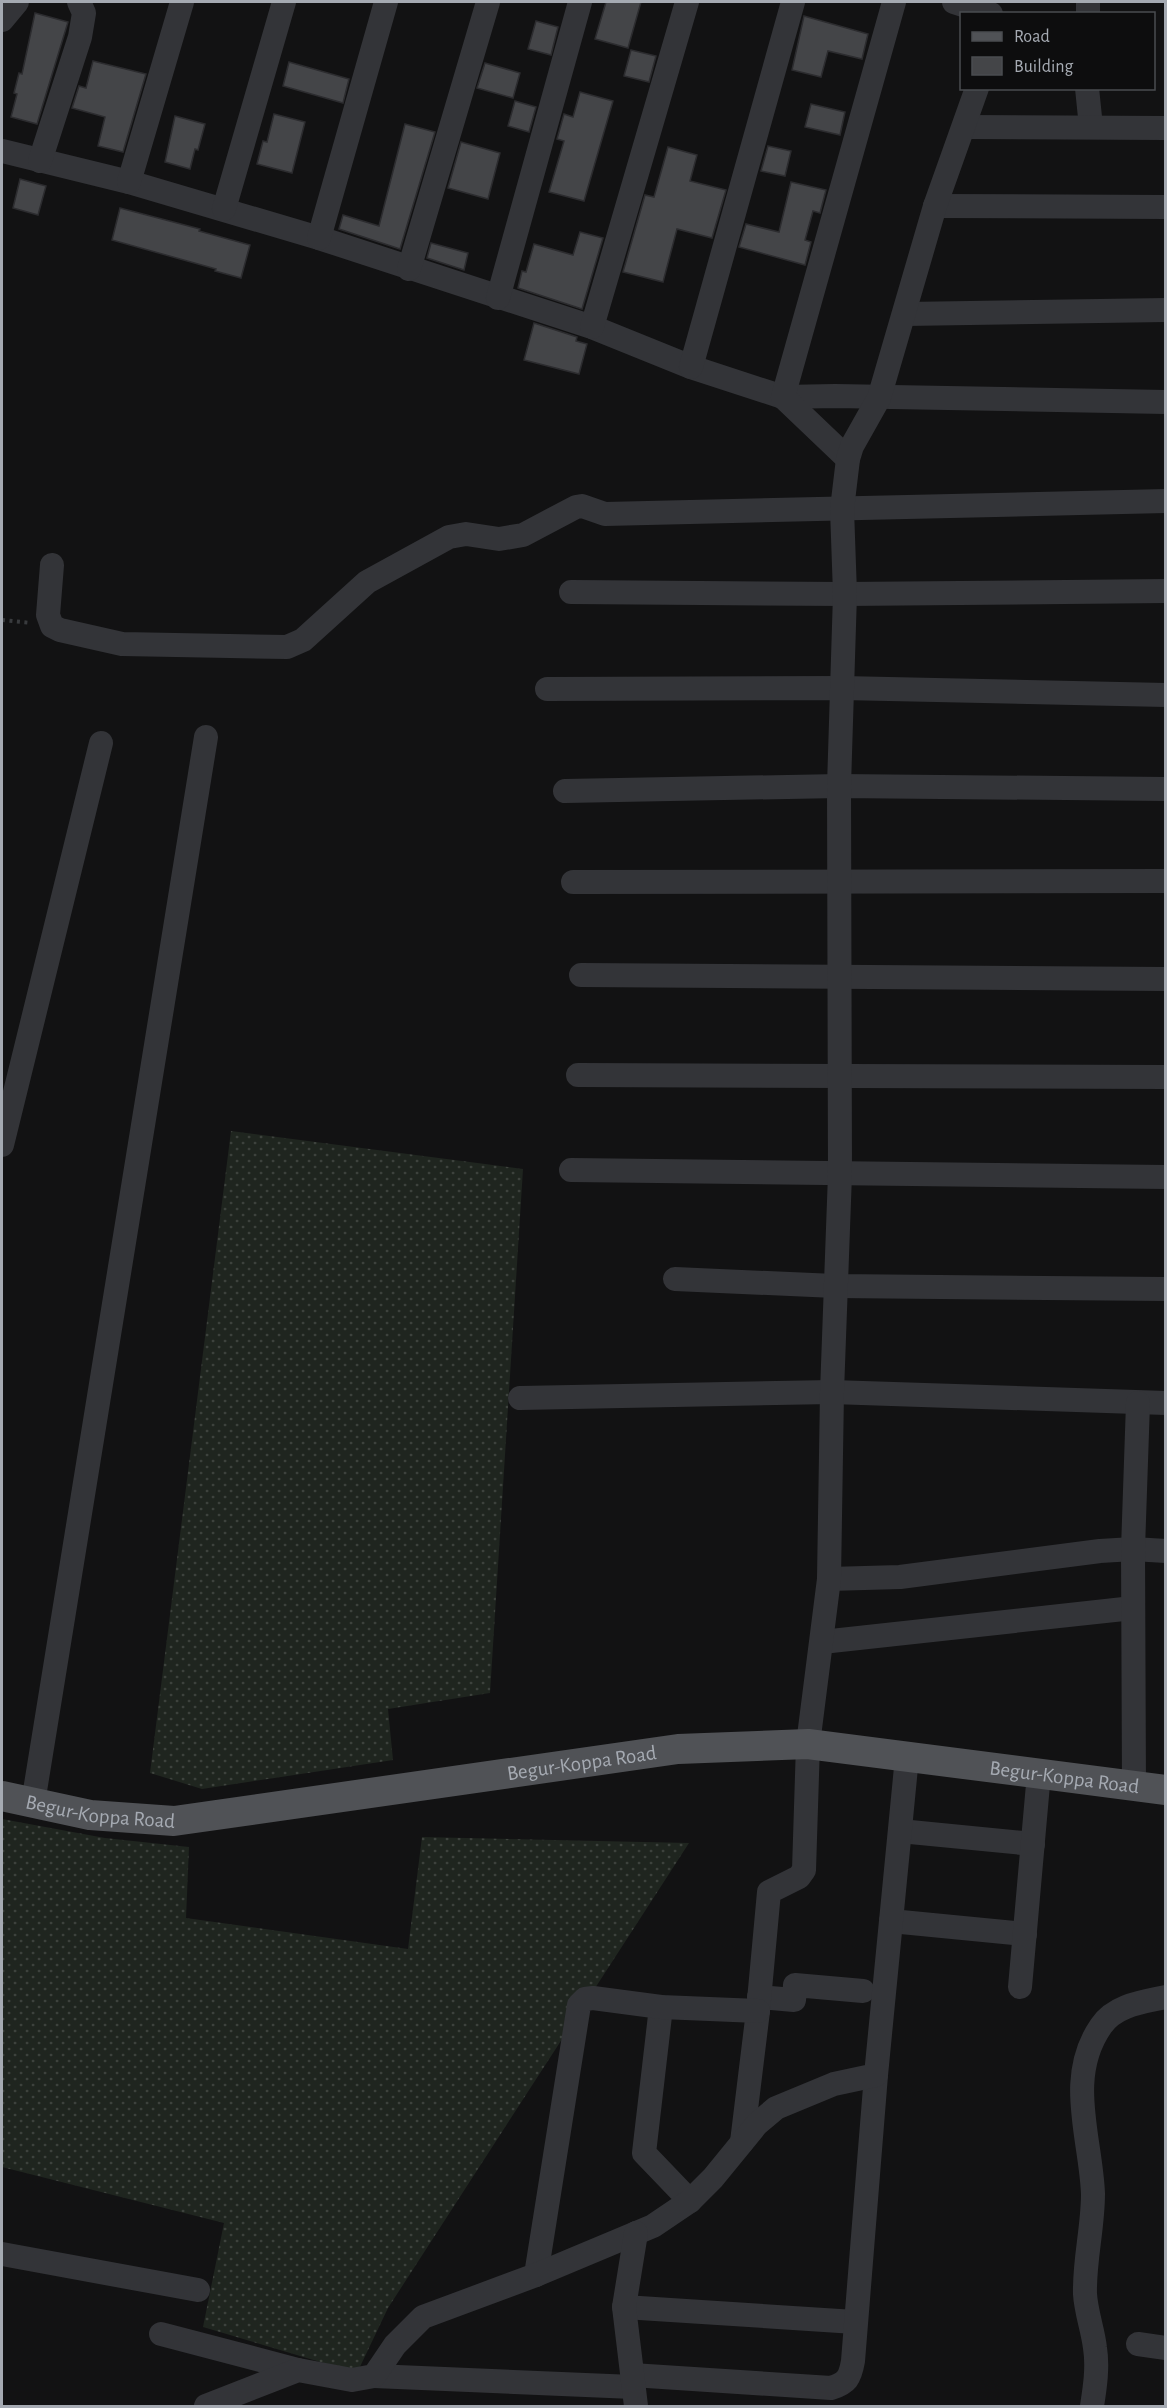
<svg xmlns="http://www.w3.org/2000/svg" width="1167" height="2408" viewBox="0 0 1167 2408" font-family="'Alegreya Sans',sans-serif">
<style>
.grass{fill:url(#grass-dots)}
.building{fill:#444548;stroke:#2c2c2f;stroke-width:1.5}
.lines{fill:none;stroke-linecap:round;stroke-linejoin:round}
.path{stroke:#393b3e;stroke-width:4;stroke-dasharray:3 4.5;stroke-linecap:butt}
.minor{stroke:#333438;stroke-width:24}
.major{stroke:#505256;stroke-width:30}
.labels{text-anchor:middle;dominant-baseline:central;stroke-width:4.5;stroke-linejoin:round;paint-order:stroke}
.street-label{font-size:21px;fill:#a5aab2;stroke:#0d0d0e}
</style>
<defs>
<pattern id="grass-dots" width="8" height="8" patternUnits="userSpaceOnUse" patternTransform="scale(1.5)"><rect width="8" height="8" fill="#1f251f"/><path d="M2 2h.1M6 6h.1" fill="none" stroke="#3d423d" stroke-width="1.8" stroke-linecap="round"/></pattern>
</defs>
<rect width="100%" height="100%" fill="#121213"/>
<g class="grass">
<path d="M231,1131L523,1169L490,1693L388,1709L393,1760L202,1789L150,1773Z"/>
<path d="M2,1819L105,1838L189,1847L186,1918L408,1949L422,1837L689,1843L388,2308L357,2373L203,2327L224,2223L2,2167Z"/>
</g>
<g class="building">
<path d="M606,2H641L628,48L595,39Z"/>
<path d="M35,13L68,22L37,124L11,117L17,94L14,93L19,73L22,74Z"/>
<path d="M804,16L868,34L862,59L828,51L821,77L792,70Z"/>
<path d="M536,21L558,27L551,55L528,49Z"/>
<path d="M631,50L656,56L649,82L624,76Z"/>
<path d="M93,61L146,74L123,152L98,146L105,117L72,108L79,86L86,88Z"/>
<path d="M289,62L349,79L343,103L283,86Z"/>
<path d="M485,63L520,73L513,98L477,88Z"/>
<path d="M580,92L613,101L584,201L549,192L564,141L557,139L564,114L573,117Z"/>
<path d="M515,101L536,107L529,132L508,126Z"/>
<path d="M811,104L845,112L840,135L805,127Z"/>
<path d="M274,114L305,122L292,173L257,164L263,141L267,142Z"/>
<path d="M175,116L205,124L198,150L195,149L190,169L165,162Z"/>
<path d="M405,124L435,132L400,249L339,229L343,215L379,226Z"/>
<path d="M461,142L500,153L488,199L448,188Z"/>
<path d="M768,146L791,151L785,176L761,171Z"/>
<path d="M668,147L697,155L690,181L726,190L712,238L677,229L663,282L623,272L645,195L654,197Z"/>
<path d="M20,179L46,186L38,215L13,208Z"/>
<path d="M791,182L826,190L820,213L813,211L805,240L811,242L805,265L739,247L746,224L779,232Z"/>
<path d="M120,208L200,229L199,231L250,245L241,278L215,271L216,269L112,240Z"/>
<path d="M580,232L603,238L582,309L518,288L522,271L526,272L534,244L573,255Z"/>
<path d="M431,243L468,253L464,270L427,258Z"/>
<path d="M534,323L577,337L576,341L587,344L579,374L524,360Z"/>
</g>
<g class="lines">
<path class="path" d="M2,620L31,623"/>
<g class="minor">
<path d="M954,2L991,14"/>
<path d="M1088,2V14"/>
<path d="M2,20L17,2"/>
<path d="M1087,88L1091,127"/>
<path d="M965,127L1166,128"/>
<path d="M2,151L129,182L319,238L592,327L691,367L783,397L835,396L1166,402"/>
<path d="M40,161L80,37L84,13L79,2"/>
<path d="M129,182L182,2"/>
<path d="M935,206L1166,207"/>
<path d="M224,209L284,2"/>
<path d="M319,238L386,2"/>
<path d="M409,269L488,2"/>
<path d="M498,298L580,2"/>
<path d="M905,314L1166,310"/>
<path d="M592,327L687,2"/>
<path d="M691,367L793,2"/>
<path d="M848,459L783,397L894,2"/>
<path d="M52,565L48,615L52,626L60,630L122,644L287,647L303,640L367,582L449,537L466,534L499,539L523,535L576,507L582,506L605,514L1166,501"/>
<path d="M571,592L845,594L1166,591"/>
<path d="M547,689L842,688L1166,695"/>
<path d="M565,791L839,786L1166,789"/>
<path d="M573,882L1166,881"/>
<path d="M581,975L1166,979"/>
<path d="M578,1075L1166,1077"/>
<path d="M2,1145L101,743"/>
<path d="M571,1170L1166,1177"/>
<path d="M675,1279L835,1286L1166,1289"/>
<path d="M520,1398L832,1392L1166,1403"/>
<path d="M829,1579L900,1577L1100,1551L1133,1549L1166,1551"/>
<path d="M822,1642L1133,1608"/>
<path d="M1134,1786L1133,1549L1138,1403"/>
<path d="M33,1803L206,737"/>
<path d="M900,1831L1033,1844"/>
<path d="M891,1921L1025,1934"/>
<path d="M1020,1987L1039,1773"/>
<path d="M759,1997L794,2000L795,1985L863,1991"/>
<path d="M661,2007L644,2153L690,2201"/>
<path d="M742,2142L758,2011L769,1892L799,1877L804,1870L808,1744L829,1579L832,1392L840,1174L839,786L845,594L842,509L848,459L852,446L879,398L935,206L977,88"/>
<path d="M2,2254L198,2290"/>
<path d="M536,2275L579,2005L585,1999L593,1998L661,2007L758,2011"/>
<path d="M624,2307L855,2322"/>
<path d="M161,2334L298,2370"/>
<path d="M1138,2344L1166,2348"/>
<path d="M632,2375L831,2388C847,2383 850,2378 853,2361L876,2075"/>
<path d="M374,2376L633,2387"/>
<path d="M206,2406L298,2370L352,2380L374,2376L395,2345L423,2317L536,2275L653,2226L690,2201L713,2178L757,2124L776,2108L834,2084L876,2075L907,1757"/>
<path d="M636,2406L624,2307L636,2233"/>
<path d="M1092,2406C1095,2387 1098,2367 1095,2348C1093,2330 1086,2312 1085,2294C1084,2261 1093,2228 1093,2194C1091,2138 1065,2078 1101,2026C1115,2005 1143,2002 1166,1997"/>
</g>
<path class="major" id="s1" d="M2,1796L90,1815L174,1821L678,1749L808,1744L1166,1790"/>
</g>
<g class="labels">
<g class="street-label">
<text stroke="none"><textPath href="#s1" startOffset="586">Begur-Koppa Road</textPath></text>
<text stroke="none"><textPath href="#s1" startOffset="1072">Begur-Koppa Road</textPath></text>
<text stroke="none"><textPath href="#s1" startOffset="100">Begur-Koppa Road</textPath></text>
</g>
</g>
<rect width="1167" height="2408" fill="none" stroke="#a5aab2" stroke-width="6"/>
<rect x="960" y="12" width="195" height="78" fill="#0d0d0e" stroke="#4a4c50" stroke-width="1.5"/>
<rect x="972" y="32" width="30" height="9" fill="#505256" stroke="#4a4c50" stroke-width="1.5"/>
<text x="1014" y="42" font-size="18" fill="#a5aab2">Road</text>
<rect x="972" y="57" width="30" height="18" fill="#444548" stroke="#4a4c50" stroke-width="1.5"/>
<text x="1014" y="72" font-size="18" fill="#a5aab2">Building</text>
</svg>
